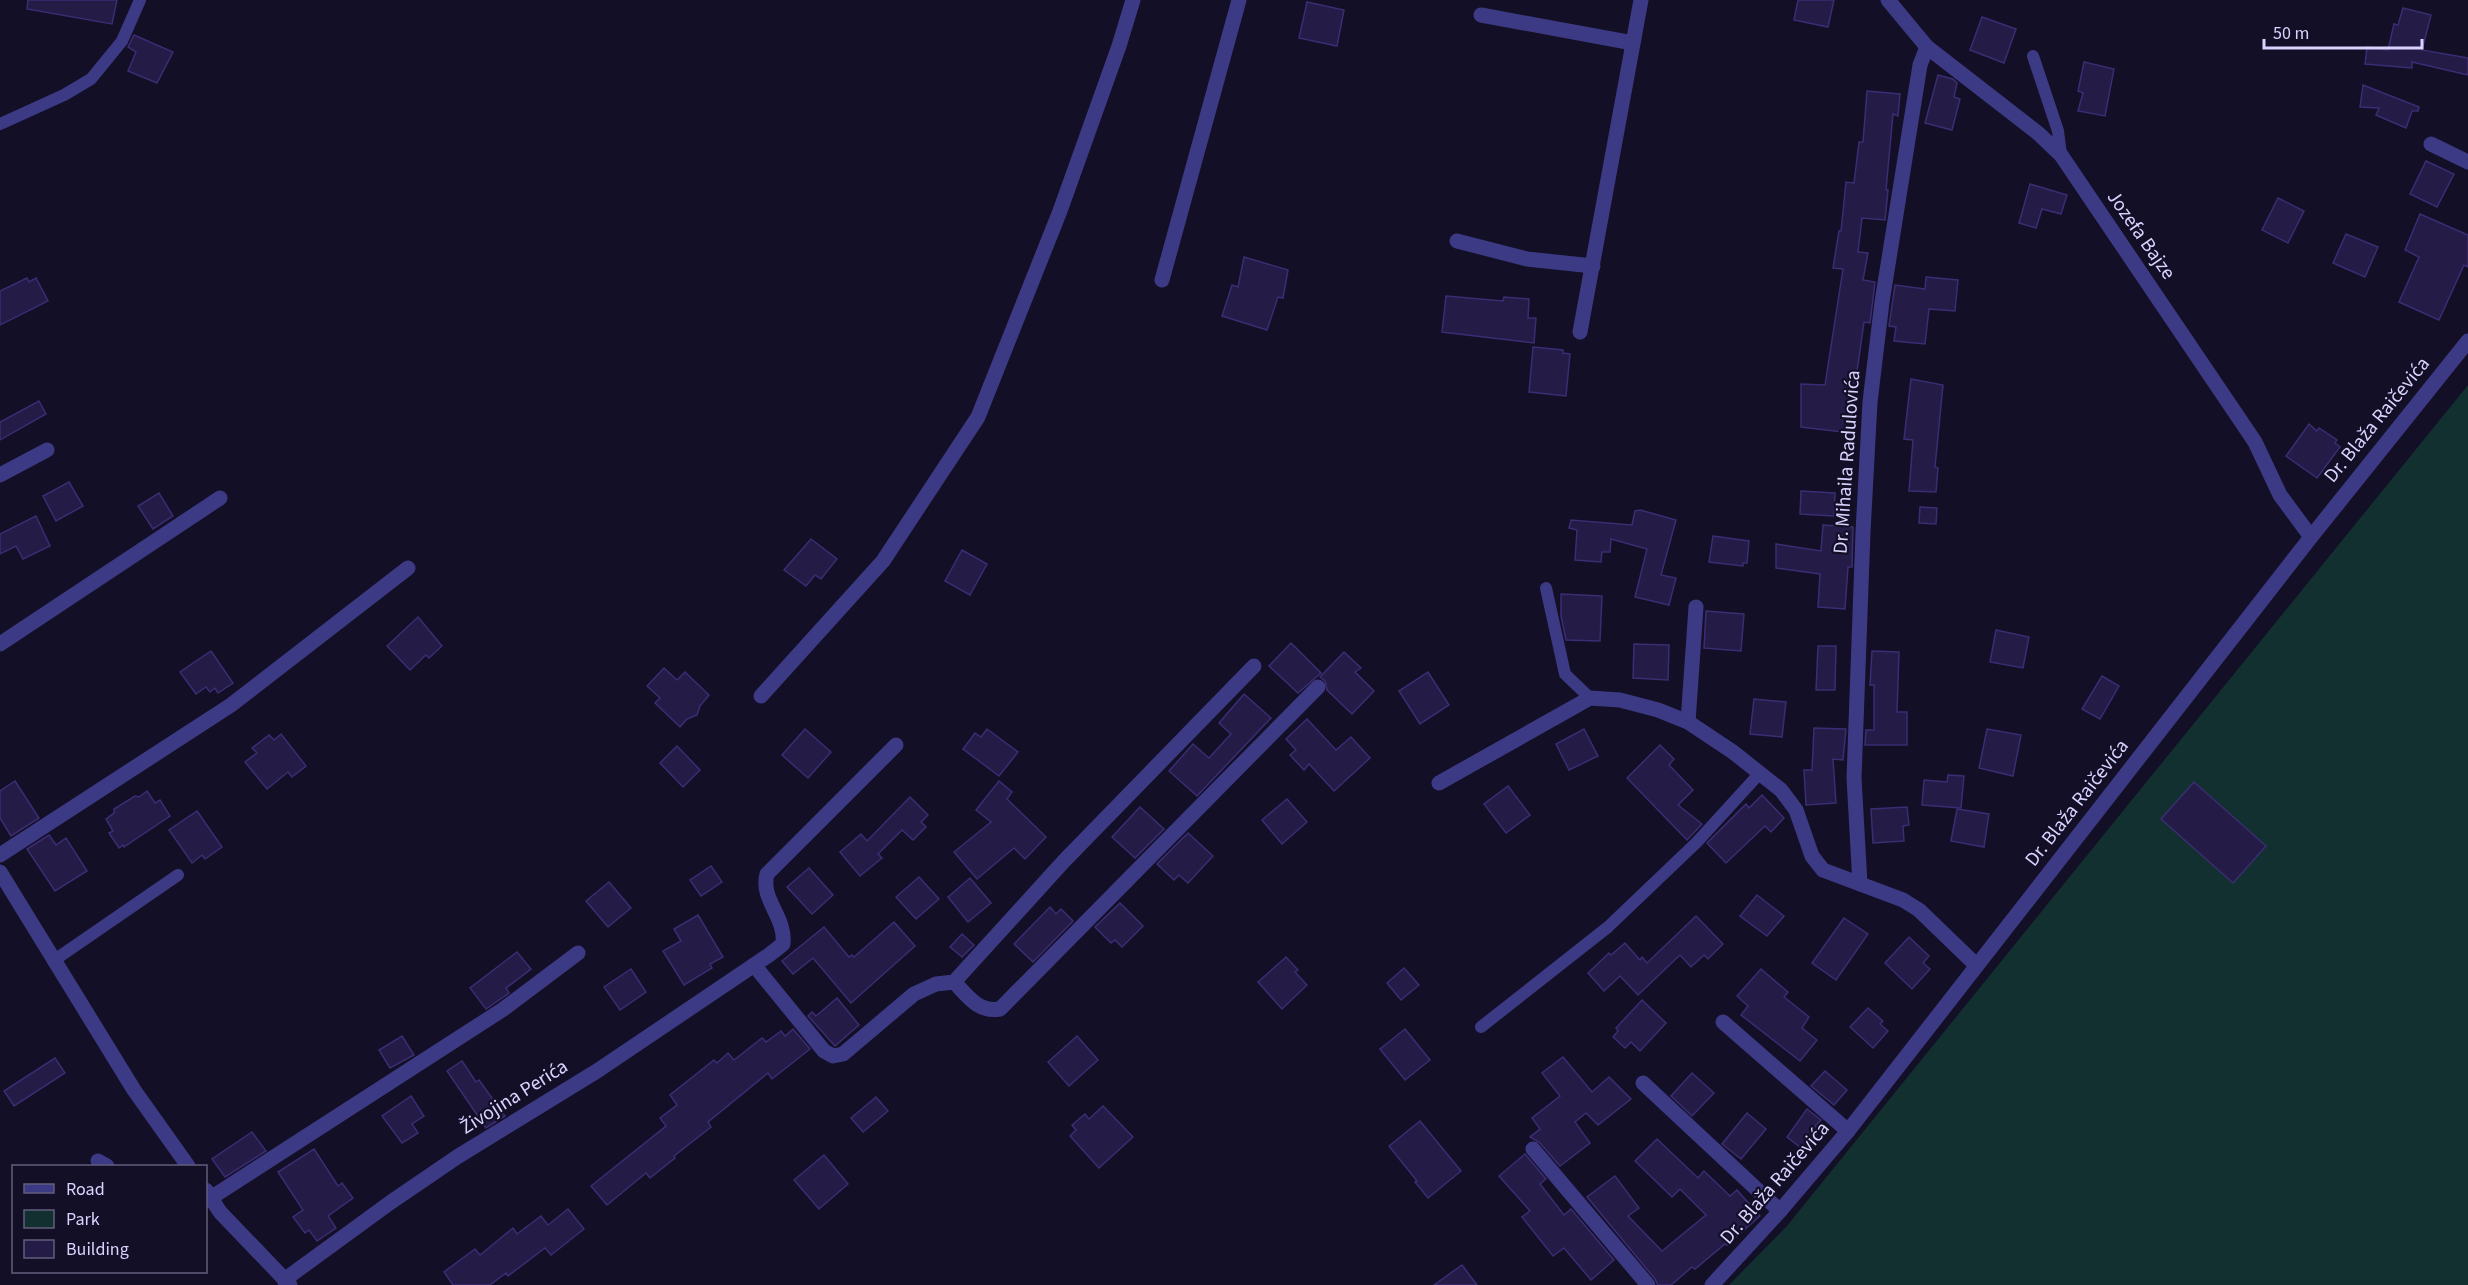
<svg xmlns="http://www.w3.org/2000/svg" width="2468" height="1285" viewBox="0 0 2468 1285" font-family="'Source Sans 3',sans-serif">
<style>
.green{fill:#12302f}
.building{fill:#241b47;stroke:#3b2d73;stroke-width:1.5}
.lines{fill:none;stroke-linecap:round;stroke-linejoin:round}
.service{stroke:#3d3a85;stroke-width:12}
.minor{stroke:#3d3a85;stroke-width:15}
.labels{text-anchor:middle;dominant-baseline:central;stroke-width:4.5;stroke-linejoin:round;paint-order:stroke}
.street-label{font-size:20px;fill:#d9d4ff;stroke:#130f26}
</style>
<rect width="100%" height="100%" fill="#130f26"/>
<path class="green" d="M2468,385V1285H1729L1786,1227Z"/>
<g class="building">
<path d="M28,0H117L112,24L27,9Z"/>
<path d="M1798,0H1834L1828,27L1794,20Z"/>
<path d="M1307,2L1344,10L1337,46L1299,38Z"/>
<path d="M2403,8L2431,15L2422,50L2468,58V75L2412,62V68L2365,64L2367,47L2388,50L2394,24L2398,25Z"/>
<path d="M1982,17L2016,29L2004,63L1970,50Z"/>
<path d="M134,35L173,52L157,83L128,71L136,52L128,47Z"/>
<path d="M2084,62L2114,69L2105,116L2078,111L2083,93L2078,91Z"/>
<path d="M1938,75L1953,79L1957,83L1954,97L1960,99L1952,130L1925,123Z"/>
<path d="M2363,85L2419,107L2418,111H2412L2406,128L2376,115L2379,108L2360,107Z"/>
<path d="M1867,91L1900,94L1898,116L1893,114L1886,190H1888L1885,220L1862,218L1858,252L1868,253L1863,280L1875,282L1870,323L1864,322L1853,400H1855L1851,433L1801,427V384L1825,385L1843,269L1833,268L1839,231H1841L1846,182L1854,183L1859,142H1863Z"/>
<path d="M2426,161L2454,174L2437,207L2410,194Z"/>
<path d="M2030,184L2067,195L2061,214L2042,209L2036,228L2019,223Z"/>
<path d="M2278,198L2304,211L2288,243L2262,230Z"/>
<path d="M2420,214L2468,235V267L2464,265L2439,320L2399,302L2419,257L2405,250Z"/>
<path d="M2346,234L2378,247L2365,277L2333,263Z"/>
<path d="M1244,257L1288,270L1283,298L1278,297L1267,330L1222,316L1232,285L1238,287Z"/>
<path d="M1926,277L1958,280L1955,311L1929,309L1925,344L1894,341L1896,327L1889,326L1895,285L1925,289Z"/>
<path d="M27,278L29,282L36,278L48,301L0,325V291Z"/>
<path d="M1446,296L1503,301L1504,297L1529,299L1528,318H1536L1534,343L1442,332Z"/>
<path d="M1533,347L1563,350V353L1570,354L1566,396L1529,392Z"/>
<path d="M1911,379L1943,385L1935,467L1938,468L1936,492L1909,491L1913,440L1904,439Z"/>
<path d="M39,401L46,414L0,440V422Z"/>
<path d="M2309,424L2317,431L2319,428L2337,440L2335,443L2340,447L2317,478L2286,456Z"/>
<path d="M69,482L83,506L56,521L43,496Z"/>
<path d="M1801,491L1835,493L1834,516L1800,514Z"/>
<path d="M159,493L173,516L153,529L138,506Z"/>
<path d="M1920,507L1937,508L1936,524L1919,523Z"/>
<path d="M1640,510L1676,520L1661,575L1676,578L1669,605L1635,597L1647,549L1611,539L1610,552H1602L1601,562L1575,560L1577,530L1569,528L1571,520L1632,525L1635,511Z"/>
<path d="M36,516L50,546L23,559L16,546L0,554V534Z"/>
<path d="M1823,525L1853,527L1852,567H1848L1845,609L1818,607L1820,574L1776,568V544L1821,551Z"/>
<path d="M1713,536L1749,541L1747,563H1743V566L1709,562Z"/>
<path d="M811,539L837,559L821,579L815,575L806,586L784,570Z"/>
<path d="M962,550L987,564L970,595L945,581Z"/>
<path d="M1561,594L1602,596L1600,641L1566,640L1561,616Z"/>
<path d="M1706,611L1744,614L1741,651L1704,648Z"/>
<path d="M418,617L442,646L429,658L426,655L410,670L387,646Z"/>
<path d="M1996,630L2029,637L2023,668L1990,662Z"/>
<path d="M1291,643L1321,673L1298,693L1269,666Z"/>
<path d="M1634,644L1669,645L1668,680L1633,678Z"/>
<path d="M1818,646H1836L1835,690H1816Z"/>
<path d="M211,651L233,683L218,693L215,688L210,692L206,687L196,694L180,672Z"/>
<path d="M1872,651L1899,652L1897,712H1907V745H1865L1866,730H1874V685H1870Z"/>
<path d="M1344,652L1361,668L1355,672L1374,691L1352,714L1327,690L1325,681L1320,677Z"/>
<path d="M664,668L677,680L685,672L709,695L700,706L697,715L687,719L680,727L655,703L660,698L647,686Z"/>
<path d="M1428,672L1449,705L1420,724L1399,691Z"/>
<path d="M2102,676L2119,686L2100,719L2082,709Z"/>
<path d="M1244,694L1271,718L1197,796L1169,771L1193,744L1209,758L1231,734L1219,723Z"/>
<path d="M1754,699L1786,702L1782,737L1750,734Z"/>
<path d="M1307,719L1336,750L1351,737L1370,758L1334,791L1309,764L1304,770L1290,755L1296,750L1286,739Z"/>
<path d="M1814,728L1846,729L1843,760L1833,759L1836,803L1806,805L1804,770H1812Z"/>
<path d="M805,729L831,752L808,778L782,755Z"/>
<path d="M987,729L1018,752L999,776L963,749L975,733L981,737Z"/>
<path d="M1584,729L1598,756L1569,770L1556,744Z"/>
<path d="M1987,729L2021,735L2013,776L1979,768Z"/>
<path d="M281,734L306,766L292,777L288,772L267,789L245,762L257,753L252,748L269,735L274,740Z"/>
<path d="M1660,745L1674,759L1669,765L1693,790L1678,805L1702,824L1687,840L1627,778Z"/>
<path d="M677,746L700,770L683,787L660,763Z"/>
<path d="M1948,775L1964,776L1961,808L1922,805L1924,780L1947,782Z"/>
<path d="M15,781L39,818L11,836L0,818V791Z"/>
<path d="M999,781L1012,792L1007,799L1046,837L1025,859L1014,848L977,879L954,852L991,822L976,810Z"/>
<path d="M2194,782L2266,846L2233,883L2161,819Z"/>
<path d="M1508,786L1530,815L1506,833L1484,804Z"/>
<path d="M147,791L155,803L160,800L170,816L124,847L123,845L119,848L109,833L113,831L106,819L114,813V809L135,796L139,797Z"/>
<path d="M1762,795L1784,818L1771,832L1765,826L1726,863L1707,843L1746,804L1749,808Z"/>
<path d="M910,797L928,815L921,822L926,827L913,840L902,830L878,854L882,858L860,876L840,852L861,834L867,841Z"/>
<path d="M1287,799L1307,822L1282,844L1262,820Z"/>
<path d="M1140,807L1164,829L1135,858L1112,837Z"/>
<path d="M1907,807L1909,825L1903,826L1904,841L1873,843L1871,809Z"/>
<path d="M1957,809L1989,814L1984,847L1951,841Z"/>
<path d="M197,811L222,847L205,859L202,855L192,863L169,830Z"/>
<path d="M1188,833L1213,856L1188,883L1179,875L1174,880L1157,864Z"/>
<path d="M49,835L56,845L66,838L87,871L55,891L27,849Z"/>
<path d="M711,866L722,882L701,896L690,880Z"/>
<path d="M809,868L833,895L812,914L787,887Z"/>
<path d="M919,877L939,899L916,919L896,897Z"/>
<path d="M970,878L991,903L968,922L948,897Z"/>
<path d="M609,882L631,908L608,927L586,901Z"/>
<path d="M1757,895L1784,916L1767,936L1740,916Z"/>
<path d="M1120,903L1143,926L1122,947L1115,940L1111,943L1095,927Z"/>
<path d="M1050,907L1056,914L1061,909L1073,921L1033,962L1014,944Z"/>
<path d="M698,915L723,957L710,964L712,968L684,985L663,951L681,941L674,929Z"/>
<path d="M1696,916L1723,944L1708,959L1704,955L1691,967L1680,955L1638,995L1620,976L1604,991L1588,973L1609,953L1611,955L1625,943L1640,960L1642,957L1647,963Z"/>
<path d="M1844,918L1868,934L1836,980L1812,963Z"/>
<path d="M894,922L915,946L851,1003L813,958L793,974L782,961L824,927L849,957L852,955L854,957Z"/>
<path d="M962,934L974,945L962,957L950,947Z"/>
<path d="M1909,937L1929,956L1923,963L1930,969L1912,989L1885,963Z"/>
<path d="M517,952L531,969L506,988L509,993L486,1009L470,988Z"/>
<path d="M1286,957L1298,970L1295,972L1307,985L1282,1009L1258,982Z"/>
<path d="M1404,968L1419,985L1401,1000L1387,983Z"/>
<path d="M631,969L646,992L620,1010L604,987Z"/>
<path d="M1761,969L1788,992L1784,997L1809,1017L1802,1028L1817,1040L1800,1061L1741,1015L1748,1006L1737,996Z"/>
<path d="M837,998L859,1025L835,1046L808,1016L812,1012L816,1016Z"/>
<path d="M1642,1000L1666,1023L1640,1051L1631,1042L1625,1048L1613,1037L1618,1031L1616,1028Z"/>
<path d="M1868,1008L1883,1021L1880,1024L1888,1031L1873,1048L1850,1027Z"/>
<path d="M793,1029L810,1049L772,1079L768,1073L708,1122L711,1127L674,1156L675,1158L650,1178L646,1173L607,1205L591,1186L666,1126L660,1118L677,1105L670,1095L714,1060L717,1063L728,1053L734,1060L762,1038L766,1042L781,1031L785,1036Z"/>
<path d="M1405,1029L1430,1060L1405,1080L1380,1049Z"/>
<path d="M402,1036L414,1055L390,1068L379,1050Z"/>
<path d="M1077,1036L1098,1060L1069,1086L1048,1062Z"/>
<path d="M1563,1057L1592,1092L1609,1077L1631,1099L1598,1125L1586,1113L1575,1122L1590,1143L1560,1166L1540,1143L1530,1137L1540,1129L1532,1118L1560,1096L1542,1073Z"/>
<path d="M55,1058L65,1073L14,1106L4,1091Z"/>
<path d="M462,1061L476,1082L479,1080L505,1116L486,1128L447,1071Z"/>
<path d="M1825,1071L1847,1090L1834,1105L1811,1086Z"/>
<path d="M1692,1073L1714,1093L1692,1116L1671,1096Z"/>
<path d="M411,1096L424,1116L412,1124L418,1133L402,1143L382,1116Z"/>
<path d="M876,1097L888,1111L863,1132L851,1118Z"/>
<path d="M1103,1106L1133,1137L1099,1168L1070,1136L1076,1130L1072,1125L1085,1114L1089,1119Z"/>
<path d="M1807,1109L1821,1120L1815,1126L1820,1130L1805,1151L1787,1137Z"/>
<path d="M1747,1113L1766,1129L1741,1159L1722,1144Z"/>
<path d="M1420,1121L1461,1171L1428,1198L1415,1182L1417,1181L1389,1146Z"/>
<path d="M252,1132L266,1151L225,1177L212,1159Z"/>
<path d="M1657,1139L1698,1178L1704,1171L1730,1196L1737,1190L1760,1216L1727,1245L1725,1244L1695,1269L1692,1267L1671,1285H1658L1655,1279L1587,1197L1615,1176L1639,1208L1628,1216L1662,1251L1706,1215L1680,1189L1672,1197L1635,1161Z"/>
<path d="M314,1149L338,1186L342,1183L353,1198L328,1216L336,1228L317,1241L309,1230L305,1233L293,1217L303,1210L278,1172Z"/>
<path d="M1525,1154L1546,1179L1540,1184L1564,1215L1571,1209L1614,1260L1591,1280L1564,1248L1553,1256L1522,1217L1530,1211L1499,1176Z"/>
<path d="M824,1155L848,1184L819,1209L794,1180Z"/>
<path d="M568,1209L584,1229L551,1255L545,1248L508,1276L506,1273L490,1285H453L444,1272L475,1249L480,1255L513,1228L517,1234L541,1216L548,1225Z"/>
<path d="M1462,1265L1477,1285H1434Z"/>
</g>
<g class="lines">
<g class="service">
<path d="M2033,56L2058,131L2061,155"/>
<path d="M0,124L64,95L91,79L122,41L140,0"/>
<path d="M1546,588L1565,674L1590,698"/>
<path d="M53,961L178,875"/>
<path d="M1481,1027L1608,927L1697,842L1760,773"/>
</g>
<g class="minor">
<path d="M1888,0L1927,47L2039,134L2061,155L2255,442L2280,495L2311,537"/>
<path d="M1481,15L1633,43"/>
<path d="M2431,144L2468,162"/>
<path d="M1457,241L1527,259L1593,266"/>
<path d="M1162,280L1239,0"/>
<path d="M1580,332L1641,0"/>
<path d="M0,475L47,450"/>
<path d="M0,644L220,498"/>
<path d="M761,696L883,561L978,417L1060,211L1119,46L1133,0"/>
<path d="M1688,722L1696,607"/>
<path d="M1439,783L1590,698L1620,700L1658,710L1688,722L1733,752L1781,790L1796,810L1812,856L1823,870L1903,900L1919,910L1976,965"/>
<path d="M0,855L231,705L408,568"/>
<path d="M0,872L134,1090L188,1166"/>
<path d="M1860,884L1854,778L1863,532L1870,402L1882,302L1920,65L1927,47"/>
<path d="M754,965L824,1051L833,1056L843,1054L914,994L936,984L954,982L1064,861L1254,666"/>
<path d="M954,982C968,996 978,1013 1000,1009L1318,687"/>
<path d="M1723,1022L1848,1131"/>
<path d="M1643,1083L1780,1211"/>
<path d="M1533,1149L1648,1285"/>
<path d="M98,1161L107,1166"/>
<path d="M206,1190L220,1212L290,1285"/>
<path d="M206,1201L502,1010L578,953"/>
<path d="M284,1280L391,1202L457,1157L597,1071L769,955L783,944C786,916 760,900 767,874L896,745"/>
<path d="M1712,1285L1780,1211L1848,1131L2311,537L2468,341"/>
</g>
</g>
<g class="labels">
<g class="street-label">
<text transform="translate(2141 235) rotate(55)">Jozefa Bajze</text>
<text transform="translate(2377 420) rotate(-51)">Dr. Blaža Raičevića</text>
<text transform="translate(1847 462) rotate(-86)">Dr. Mihaila Radulovića</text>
<text transform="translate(2077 803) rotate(-52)">Dr. Blaža Raičevića</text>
<text transform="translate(514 1097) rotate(-32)">Živojina Perića</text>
<text transform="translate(1775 1183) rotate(-49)">Dr. Blaža Raičevića</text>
</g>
</g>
<rect x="12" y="1165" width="195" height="108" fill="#130f26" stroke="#625e7d" stroke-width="1.5"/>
<rect x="24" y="1184" width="30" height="9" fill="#3d3a85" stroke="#625e7d" stroke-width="1.5"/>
<text x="66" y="1195" font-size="18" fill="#d9d4ff">Road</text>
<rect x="24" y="1210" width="30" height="18" fill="#12302f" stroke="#625e7d" stroke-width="1.5"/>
<text x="66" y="1225" font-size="18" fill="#d9d4ff">Park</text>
<rect x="24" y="1240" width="30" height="18" fill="#241b47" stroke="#625e7d" stroke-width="1.5"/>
<text x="66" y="1255" font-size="18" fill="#d9d4ff">Building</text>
<path d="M2264 39v9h158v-9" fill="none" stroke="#d9d4ff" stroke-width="3"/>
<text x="2273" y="39" font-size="18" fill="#d9d4ff" stroke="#130f26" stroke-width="4.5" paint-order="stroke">50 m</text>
</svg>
